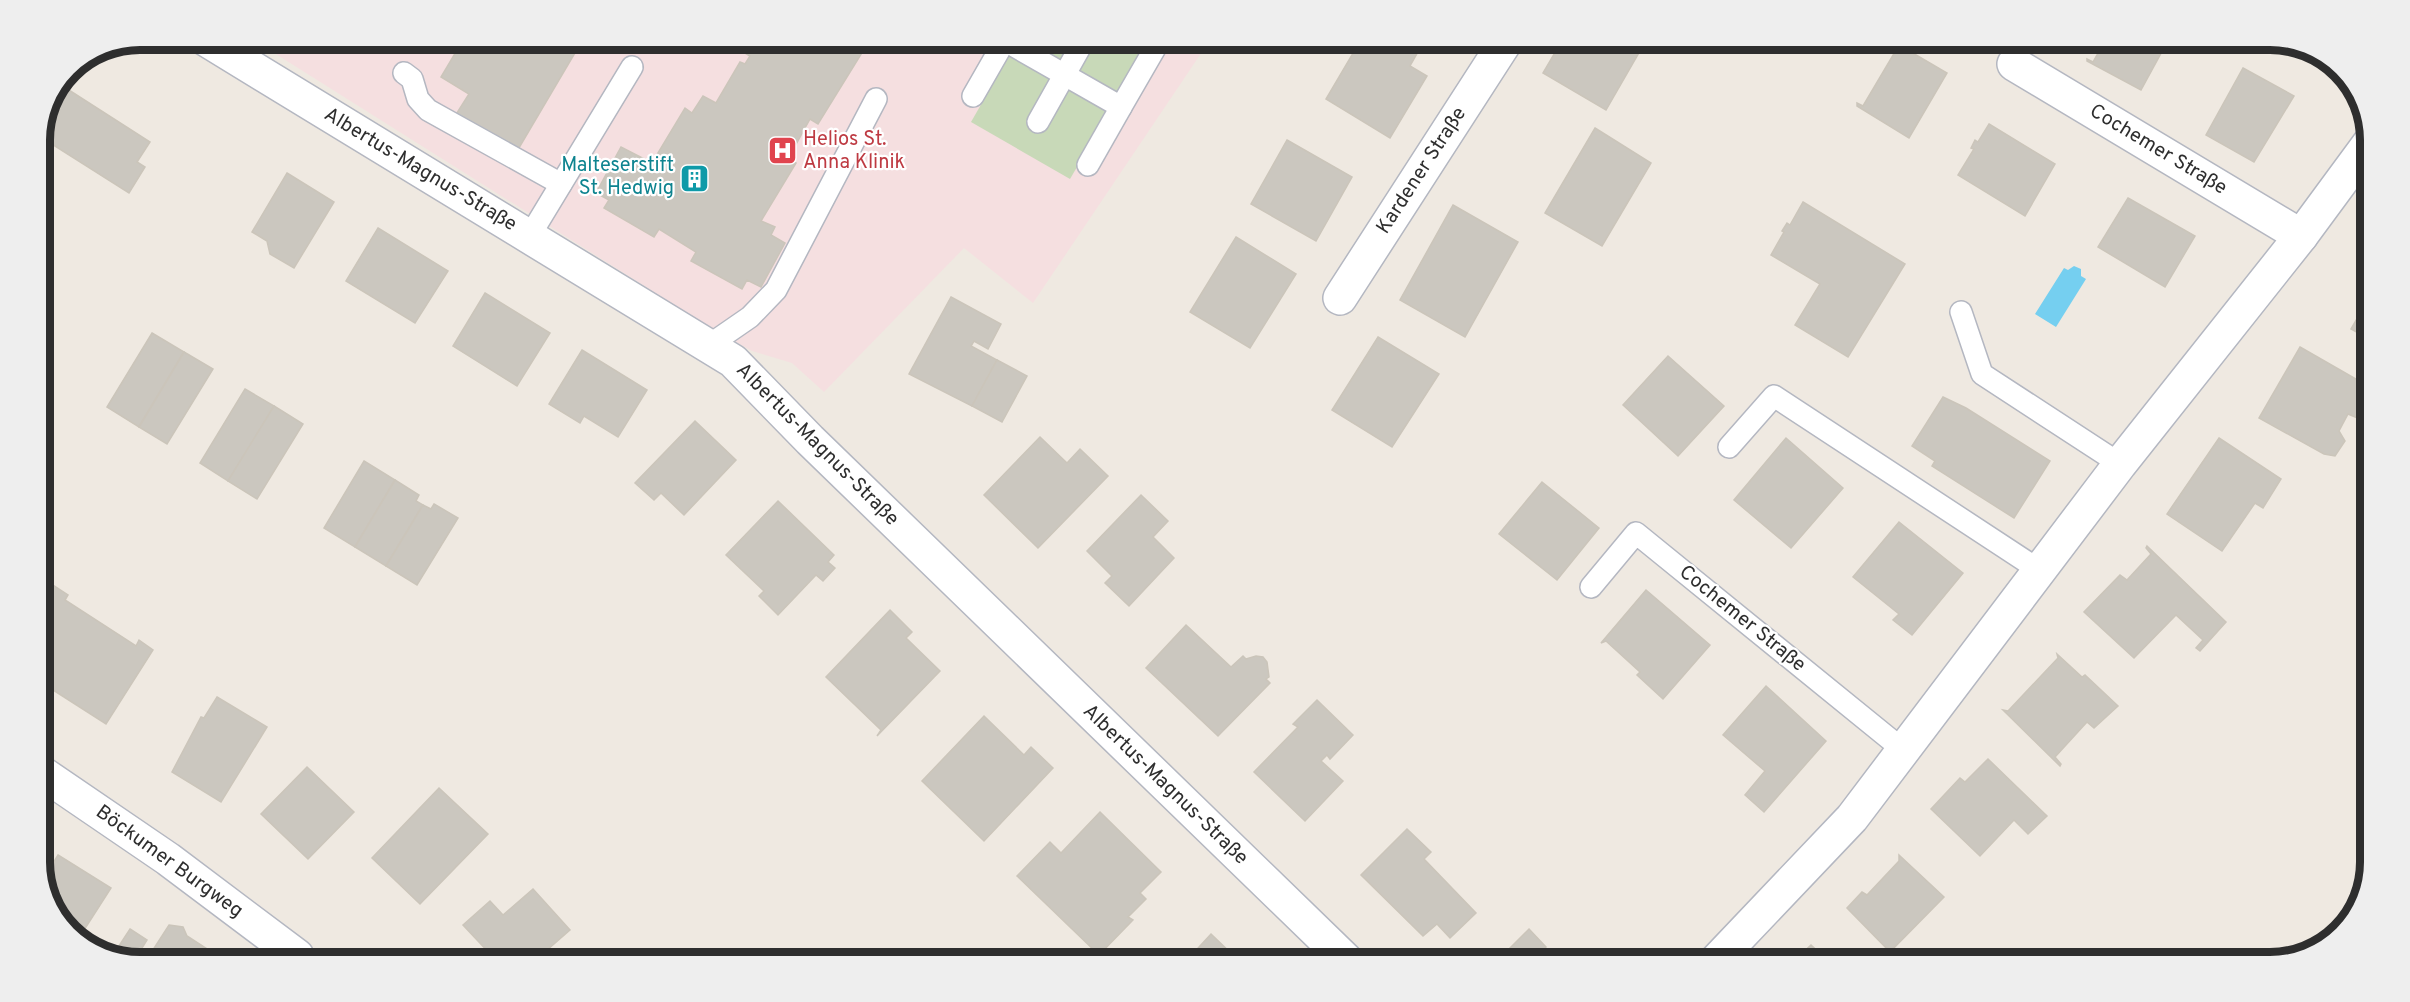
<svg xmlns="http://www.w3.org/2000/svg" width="2410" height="1002" viewBox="0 0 2410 1002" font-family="Overpass,sans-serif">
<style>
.medical{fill:#f5dfe0}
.cemetery{fill:#c8d9b8}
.water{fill:#75cff0}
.building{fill:#cbc7bf;stroke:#cbc5ba;stroke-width:1.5}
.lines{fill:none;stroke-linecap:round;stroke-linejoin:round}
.service-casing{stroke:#b4b7c1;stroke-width:24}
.minor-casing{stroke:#b4b7c1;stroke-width:36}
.service{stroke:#fff;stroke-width:21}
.minor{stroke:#fff;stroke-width:33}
.labels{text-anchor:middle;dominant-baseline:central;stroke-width:4.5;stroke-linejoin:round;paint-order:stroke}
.health-label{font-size:20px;fill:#be3a42;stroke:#fff;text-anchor:start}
.street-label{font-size:20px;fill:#2e2e2e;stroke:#fff}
.culture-label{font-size:20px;fill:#0d838f;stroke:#fff;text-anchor:end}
.rim{fill:none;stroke:#2e2e2e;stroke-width:8}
</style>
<rect width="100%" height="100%" fill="#efe9e1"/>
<path class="medical" d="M252,39L1208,43L1033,303L964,248L824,392L792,363L752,351L708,326Z"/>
<path class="cemetery" d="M1017,42L1150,43L1070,179L971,122Z"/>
<path class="water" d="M2074,266L2081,269V276L2086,279L2056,327L2035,314L2064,268L2068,270Z"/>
<g class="building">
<path d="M463,40L582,41L516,153L455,116L469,94L441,77Z"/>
<path d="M725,41L868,43L818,124L810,119L788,159L796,163L761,221L775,227L771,235L785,243L761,287L747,280L742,289L691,261L696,252L659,229L654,237L604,208L609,200L596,193L621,147L652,163L685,108L692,113L703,96L716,103L740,62L745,64L750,56Z"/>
<path d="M1359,43H1423L1410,66L1427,76L1390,138L1326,99Z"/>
<path d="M1560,44H1644L1606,110L1543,73Z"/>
<path d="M1899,45L1947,73L1909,138L1857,106V103L1863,106Z"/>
<path d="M2102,46H2165L2141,90L2087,61V59L2093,62Z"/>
<path d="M2243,68L2294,96L2254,162L2206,135Z"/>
<path d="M61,85L150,142L137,162L145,167L129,193L39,136Z"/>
<path d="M1989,124L2055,164L2025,216L1958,175L1974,149L1971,148L1975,140L1978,142Z"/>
<path d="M1595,128L1651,163L1602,246L1545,213Z"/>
<path d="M1287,140L1352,177L1316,241L1251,204Z"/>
<path d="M287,173L334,202L294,268L270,254L267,241L252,232Z"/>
<path d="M2128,198L2195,236L2165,287L2098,247Z"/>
<path d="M1803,202L1905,264L1848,357L1795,325L1820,284L1771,255L1784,232L1782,231L1787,223L1790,225Z"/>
<path d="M1453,205L1518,242L1465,337L1400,300Z"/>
<path d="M378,228L448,271L415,323L346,281Z"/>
<path d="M1236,237L1296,274L1250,348L1190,312Z"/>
<path d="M485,293L550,333L517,386L453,346Z"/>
<path d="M951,297L1001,324L988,349L974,341L971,346L997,360L972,406L909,374Z"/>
<path d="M2369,298V339L2351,329Z"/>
<path d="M152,333L184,352L139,427L107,407Z"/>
<path d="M1378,337L1439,374L1392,447L1332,410Z"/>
<path d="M2300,347L2368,386V405L2360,419L2348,414L2339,431L2345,441L2335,456L2324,454L2259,418Z"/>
<path d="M582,350L647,390L618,437L584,416L580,423L549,404Z"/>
<path d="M184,352L213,369L167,444L139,427Z"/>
<path d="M1668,356L1724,406L1678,456L1623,405Z"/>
<path d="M997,360L1027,376L1002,422L972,406Z"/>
<path d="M245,389L274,406L228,481L200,463Z"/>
<path d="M1943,397L1966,408L2050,461L2014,518L1932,466L1935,461L1912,446Z"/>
<path d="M274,406L303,424L257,499L228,481Z"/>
<path d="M695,421L736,460L684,515L661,493L654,500L635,483Z"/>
<path d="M1040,437L1067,463L1080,449L1108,476L1038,548L984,495Z"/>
<path d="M1786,438L1843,488L1791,548L1734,500Z"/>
<path d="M2219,438L2281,479L2263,508L2255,503L2222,551L2167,514Z"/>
<path d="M364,461L395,480L355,547L324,528Z"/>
<path d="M395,480L419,495L416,501L423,505L386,566L355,547Z"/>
<path d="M1542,482L1599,528L1557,580L1499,534Z"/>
<path d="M1141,495L1168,521L1153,537L1174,558L1129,606L1105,583L1112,576L1087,551Z"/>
<path d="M778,501L834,555L828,562L835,568L823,581L816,575L778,615L759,596L764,591L726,555Z"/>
<path d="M434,504L458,518L417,585L386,566L423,505L431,509Z"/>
<path d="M1899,522L1963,573L1912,635L1893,620L1899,614L1853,577Z"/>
<path d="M2147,546L2226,622L2200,651L2196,648L2203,640L2176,615L2134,658L2084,612L2120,575L2127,580L2151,554L2146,548Z"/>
<path d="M53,585L68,595L65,600L136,646L139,640L153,650L106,724L39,681V607Z"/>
<path d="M1646,590L1710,645L1663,699L1637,675L1640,672L1606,641L1601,643Z"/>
<path d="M890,610L912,632L906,638L940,671L877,736L881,730L826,677Z"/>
<path d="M1186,625L1231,667L1243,656L1246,659L1256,656L1263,657L1267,662L1269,677L1266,679L1270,683L1218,736L1146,668Z"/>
<path d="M2057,654L2082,677L2085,675L2118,706L2094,728L2087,722L2055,757L2061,764L2060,766L2003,710L2008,711L2058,658Z"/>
<path d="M1766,686L1826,741L1764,812L1745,795L1765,771L1723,735Z"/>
<path d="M217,697L267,727L221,802L172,772L201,717L204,718Z"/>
<path d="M1317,700L1353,735L1330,759L1327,755L1321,761L1343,781L1305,821L1254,772L1298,727L1293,724Z"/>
<path d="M984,716L1024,755L1031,747L1053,768L984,841L922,781Z"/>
<path d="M1988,759L2047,816L2028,834L2014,820L1980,856L1931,809L1960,778L1965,782Z"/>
<path d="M307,767L354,812L308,859L261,814Z"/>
<path d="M439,788L488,834L420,904L372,858Z"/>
<path d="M1100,812L1161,872L1140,893L1146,899L1128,917L1133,920L1099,955L1017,876L1050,842L1061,853Z"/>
<path d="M1407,829L1431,852L1424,859L1476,913L1450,938L1437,924L1423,936L1361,875Z"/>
<path d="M58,855L111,888L79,938L60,923L43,879Z"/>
<path d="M1899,855L1944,897L1890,952L1847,908L1862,892L1867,895L1899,861Z"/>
<path d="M39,860L51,867L43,879L39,869Z"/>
<path d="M533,889L570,930L539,957H493L463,925L490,901L503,915Z"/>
<path d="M169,925L183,927L187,936L218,956H149Z"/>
<path d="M130,929L147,940L137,956L113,955Z"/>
<path d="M1529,929L1546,947L1534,960H1498Z"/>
<path d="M1211,934L1237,959H1188Z"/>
<path d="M1811,945L1828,961H1794Z"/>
<path d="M1609,950L1620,961H1603L1601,959Z"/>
</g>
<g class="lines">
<defs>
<g id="service">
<path d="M1007,42L1121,107L1158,43"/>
<path d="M404,73L412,79L418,99L428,110L561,184"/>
<path d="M973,96L1004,42"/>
<path d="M1038,122L1083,42"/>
<path d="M1088,165L1121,107"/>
<path d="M529,237L632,67"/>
<path d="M1961,312L1982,374L2120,464"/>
<path d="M708,346L750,317L776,290L876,99"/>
<path d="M1729,447L1774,396L2039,570"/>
<path d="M1591,587L1636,533L1902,749"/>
</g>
<g id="minor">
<path d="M205,39L733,361L810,440L1346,960"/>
<path d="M2014,64L2301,236"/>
<path d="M1340,298L1504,44"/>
<path d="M39,771L168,859L297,956"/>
<path d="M1716,961L1852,818L2120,464L2301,236L2371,141"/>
</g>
</defs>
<use href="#service" class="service-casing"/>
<use href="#minor" class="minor-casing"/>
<use href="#service" class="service"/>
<use href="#minor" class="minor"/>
</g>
<defs>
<symbol id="hospital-square" viewBox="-11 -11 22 22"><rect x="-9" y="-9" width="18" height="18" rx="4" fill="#e0444e" stroke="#fff"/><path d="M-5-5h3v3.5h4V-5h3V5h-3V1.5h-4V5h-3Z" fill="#fff"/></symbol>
<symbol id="building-square" viewBox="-11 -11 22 22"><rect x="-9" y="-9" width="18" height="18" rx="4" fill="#0f9aa8" stroke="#fff"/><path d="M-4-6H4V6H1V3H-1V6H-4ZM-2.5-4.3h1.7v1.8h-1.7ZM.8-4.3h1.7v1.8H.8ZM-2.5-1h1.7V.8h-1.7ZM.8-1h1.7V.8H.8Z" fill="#fff"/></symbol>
</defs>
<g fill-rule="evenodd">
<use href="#hospital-square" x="766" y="134" width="33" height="33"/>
<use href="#building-square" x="678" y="162" width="33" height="33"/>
</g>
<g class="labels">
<g class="health-label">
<text x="803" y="140">Helios St.<tspan x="803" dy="23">Anna Klinik</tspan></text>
</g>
<g class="street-label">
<text transform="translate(2158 150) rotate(31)">Cochemer Straße</text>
<text transform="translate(420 170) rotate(31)">Albertus-Magnus-Straße</text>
<text transform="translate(1422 171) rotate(-57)">Kardener Straße</text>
<text transform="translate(817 445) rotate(45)">Albertus-Magnus-Straße</text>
<text transform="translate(1742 619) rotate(39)">Cochemer Straße</text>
<text transform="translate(1165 785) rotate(44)">Albertus-Magnus-Straße</text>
<text transform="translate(169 862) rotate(36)">Böckumer Burgweg</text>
</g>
<g class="culture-label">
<text x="674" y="166">Malteserstift<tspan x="674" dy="23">St. Hedwig</tspan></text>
</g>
</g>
<path d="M0 0H2410V1002H0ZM140 50H2270A90 90 0 0 1 2360 140V862A90 90 0 0 1 2270 952H140A90 90 0 0 1 50 862V140A90 90 0 0 1 140 50Z" fill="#eee" fill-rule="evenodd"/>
<path class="rim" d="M140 50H2270A90 90 0 0 1 2360 140V862A90 90 0 0 1 2270 952H140A90 90 0 0 1 50 862V140A90 90 0 0 1 140 50Z"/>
</svg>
